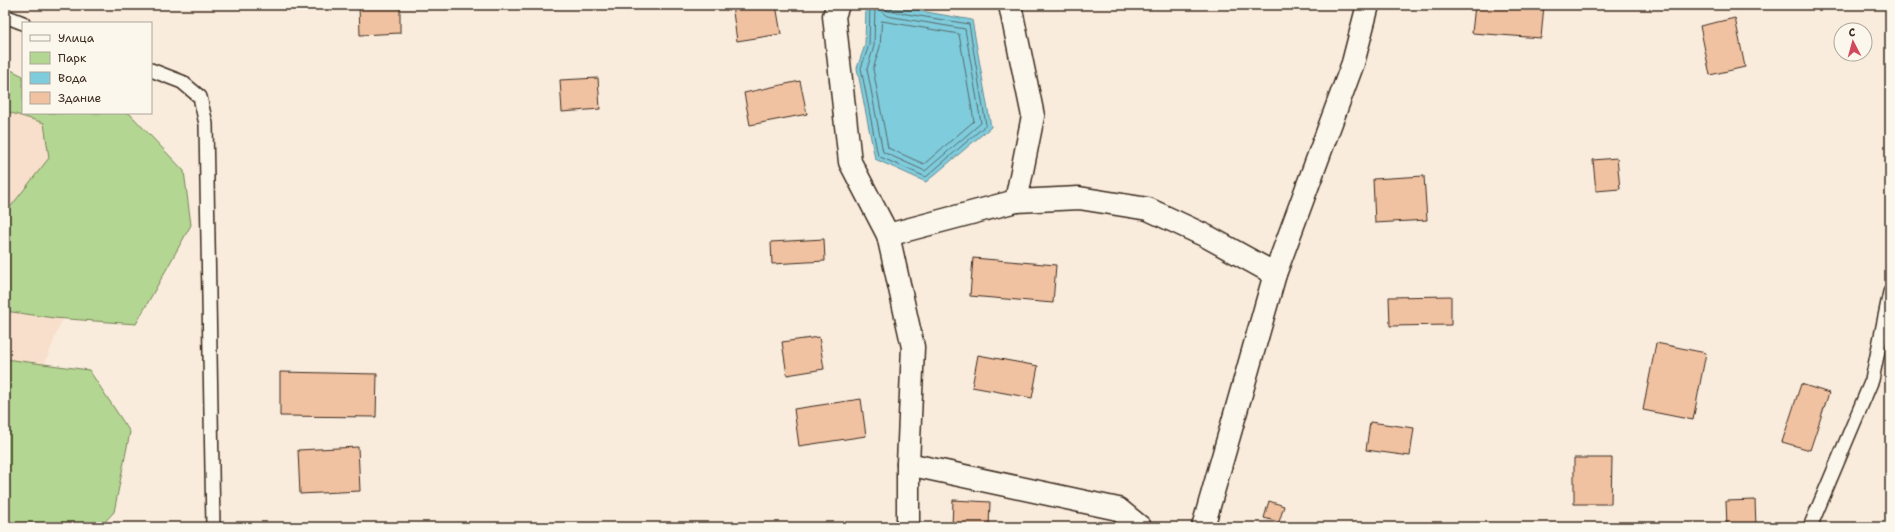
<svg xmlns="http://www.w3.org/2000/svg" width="1895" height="532" viewBox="0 0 1895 532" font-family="'Shantell Sans',sans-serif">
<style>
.built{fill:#f7dfcb}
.green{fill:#b3d792;stroke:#778058}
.water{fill:#7fccdd;stroke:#648b91}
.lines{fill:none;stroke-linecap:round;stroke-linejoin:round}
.shore{stroke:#566b6a;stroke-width:1}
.building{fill:#f1c2a1;stroke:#3b2a1e}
.lane-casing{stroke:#3b2a1e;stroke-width:16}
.street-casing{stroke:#3b2a1e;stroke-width:25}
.lane{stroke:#fbf7ec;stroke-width:13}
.street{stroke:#fbf7ec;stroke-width:22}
</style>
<rect width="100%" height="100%" fill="#f9ecdd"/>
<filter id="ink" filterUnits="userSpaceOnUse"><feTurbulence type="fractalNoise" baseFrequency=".025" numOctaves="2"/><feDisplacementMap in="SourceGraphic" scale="8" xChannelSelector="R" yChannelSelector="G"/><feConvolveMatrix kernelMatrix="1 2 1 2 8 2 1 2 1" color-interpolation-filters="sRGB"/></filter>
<g filter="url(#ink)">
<path class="built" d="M5,85L23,113L132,140L5,466Z"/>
<g class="green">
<path d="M5,67L23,76V113H129L184,171L191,225L136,324L54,318L5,311V222L8,210L49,158L44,123L5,111Z"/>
<path d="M5,359L89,370L130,432L114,512L100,527H5Z"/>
</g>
<path class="water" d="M866,6L915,10L972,20L991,127L926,182L875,159L857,68L865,45Z"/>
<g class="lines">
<g class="shore">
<path d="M870,5L869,45L861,68L878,156L926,177L986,125L969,24L888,11L885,9V5"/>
<path d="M875,5L874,46L867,69L883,152L925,171L981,123L965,29L887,16L882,12L880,5"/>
<path d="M882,21L959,34L974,121L924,164L888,148L873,69L880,47Z"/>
</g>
</g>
<g class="building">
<path d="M359,5H400V33L360,35Z"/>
<path d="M549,5H572L550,9Z"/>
<path d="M732,5H776L781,34L737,41Z"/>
<path d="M1475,5H1544L1541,38L1472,33Z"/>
<path d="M1735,18L1745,67L1710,75L1700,26Z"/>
<path d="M598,78L600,109L562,112L560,80Z"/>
<path d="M800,81L807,114L750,125L744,93Z"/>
<path d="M1617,158L1620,189L1596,191L1593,160Z"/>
<path d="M1424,176L1427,220L1375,223L1373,179Z"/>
<path d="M824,239L825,261L772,264L771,242Z"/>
<path d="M973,258L1056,265L1053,303L970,296Z"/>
<path d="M1451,296V325L1390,326L1389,297Z"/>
<path d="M819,337L824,369L787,375L782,342Z"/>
<path d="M1656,343L1706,353L1693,420L1643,410Z"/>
<path d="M978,355L1038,366L1032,398L972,387Z"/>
<path d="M280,372L377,374L376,417L280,416Z"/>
<path d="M1801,384L1829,393L1810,450L1782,442Z"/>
<path d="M861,399L866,436L799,446L794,409Z"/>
<path d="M1370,422L1414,428L1410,456L1366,450Z"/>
<path d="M358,447L360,491L300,494L298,450Z"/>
<path d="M1574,458H1612L1611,504H1574Z"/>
<path d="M953,500L990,502L989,527H952Z"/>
<path d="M1755,500L1756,527H1727L1726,501Z"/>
<path d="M1269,501L1284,506L1279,522L1264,518Z"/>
<path d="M838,524V527H807Z"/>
</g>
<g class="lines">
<defs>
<g id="lane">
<path d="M5,16L23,23"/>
<path d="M151,70L182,82L200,97L206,124L213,527"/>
<path d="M1810,527L1872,380L1890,292"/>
</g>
<g id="street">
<path d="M838,5L834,16L850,162L888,235L913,347L908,464V527"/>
<path d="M1016,201L1079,198L1148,209L1208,237L1275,274"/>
<path d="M888,235L1016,201L1033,116L1010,5"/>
<path d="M908,464L1118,509L1140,527"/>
<path d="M1203,527L1275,274L1353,63L1368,5"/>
</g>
</defs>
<use href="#lane" class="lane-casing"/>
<use href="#street" class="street-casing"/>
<use href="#lane" class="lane"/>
<use href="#street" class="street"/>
</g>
</g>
<rect width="1895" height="532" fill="none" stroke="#fbf7ec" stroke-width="20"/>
<rect x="10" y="10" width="1875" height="512" fill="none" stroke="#3b2a1e" stroke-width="1.5" filter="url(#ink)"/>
<rect x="22" y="22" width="130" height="92" fill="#fbf7ec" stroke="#aea59a"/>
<rect x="30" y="35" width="20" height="6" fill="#fbf7ec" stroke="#aea59a"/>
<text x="58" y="42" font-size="12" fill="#3b2a1e">Улица</text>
<rect x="30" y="52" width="20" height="12" fill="#b3d792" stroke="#aea59a"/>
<text x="58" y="62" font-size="12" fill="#3b2a1e">Парк</text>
<rect x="30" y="72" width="20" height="12" fill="#7fccdd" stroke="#aea59a"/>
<text x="58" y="82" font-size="12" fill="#3b2a1e">Вода</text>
<rect x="30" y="92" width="20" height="12" fill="#f1c2a1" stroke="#aea59a"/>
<text x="58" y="102" font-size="12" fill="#3b2a1e">Здание</text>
<g transform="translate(1853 42) rotate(354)"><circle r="19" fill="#fbf7ec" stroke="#aea59a"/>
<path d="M0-3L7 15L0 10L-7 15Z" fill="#d1495b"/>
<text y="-6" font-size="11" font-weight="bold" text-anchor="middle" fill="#3b2a1e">С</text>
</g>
</svg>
